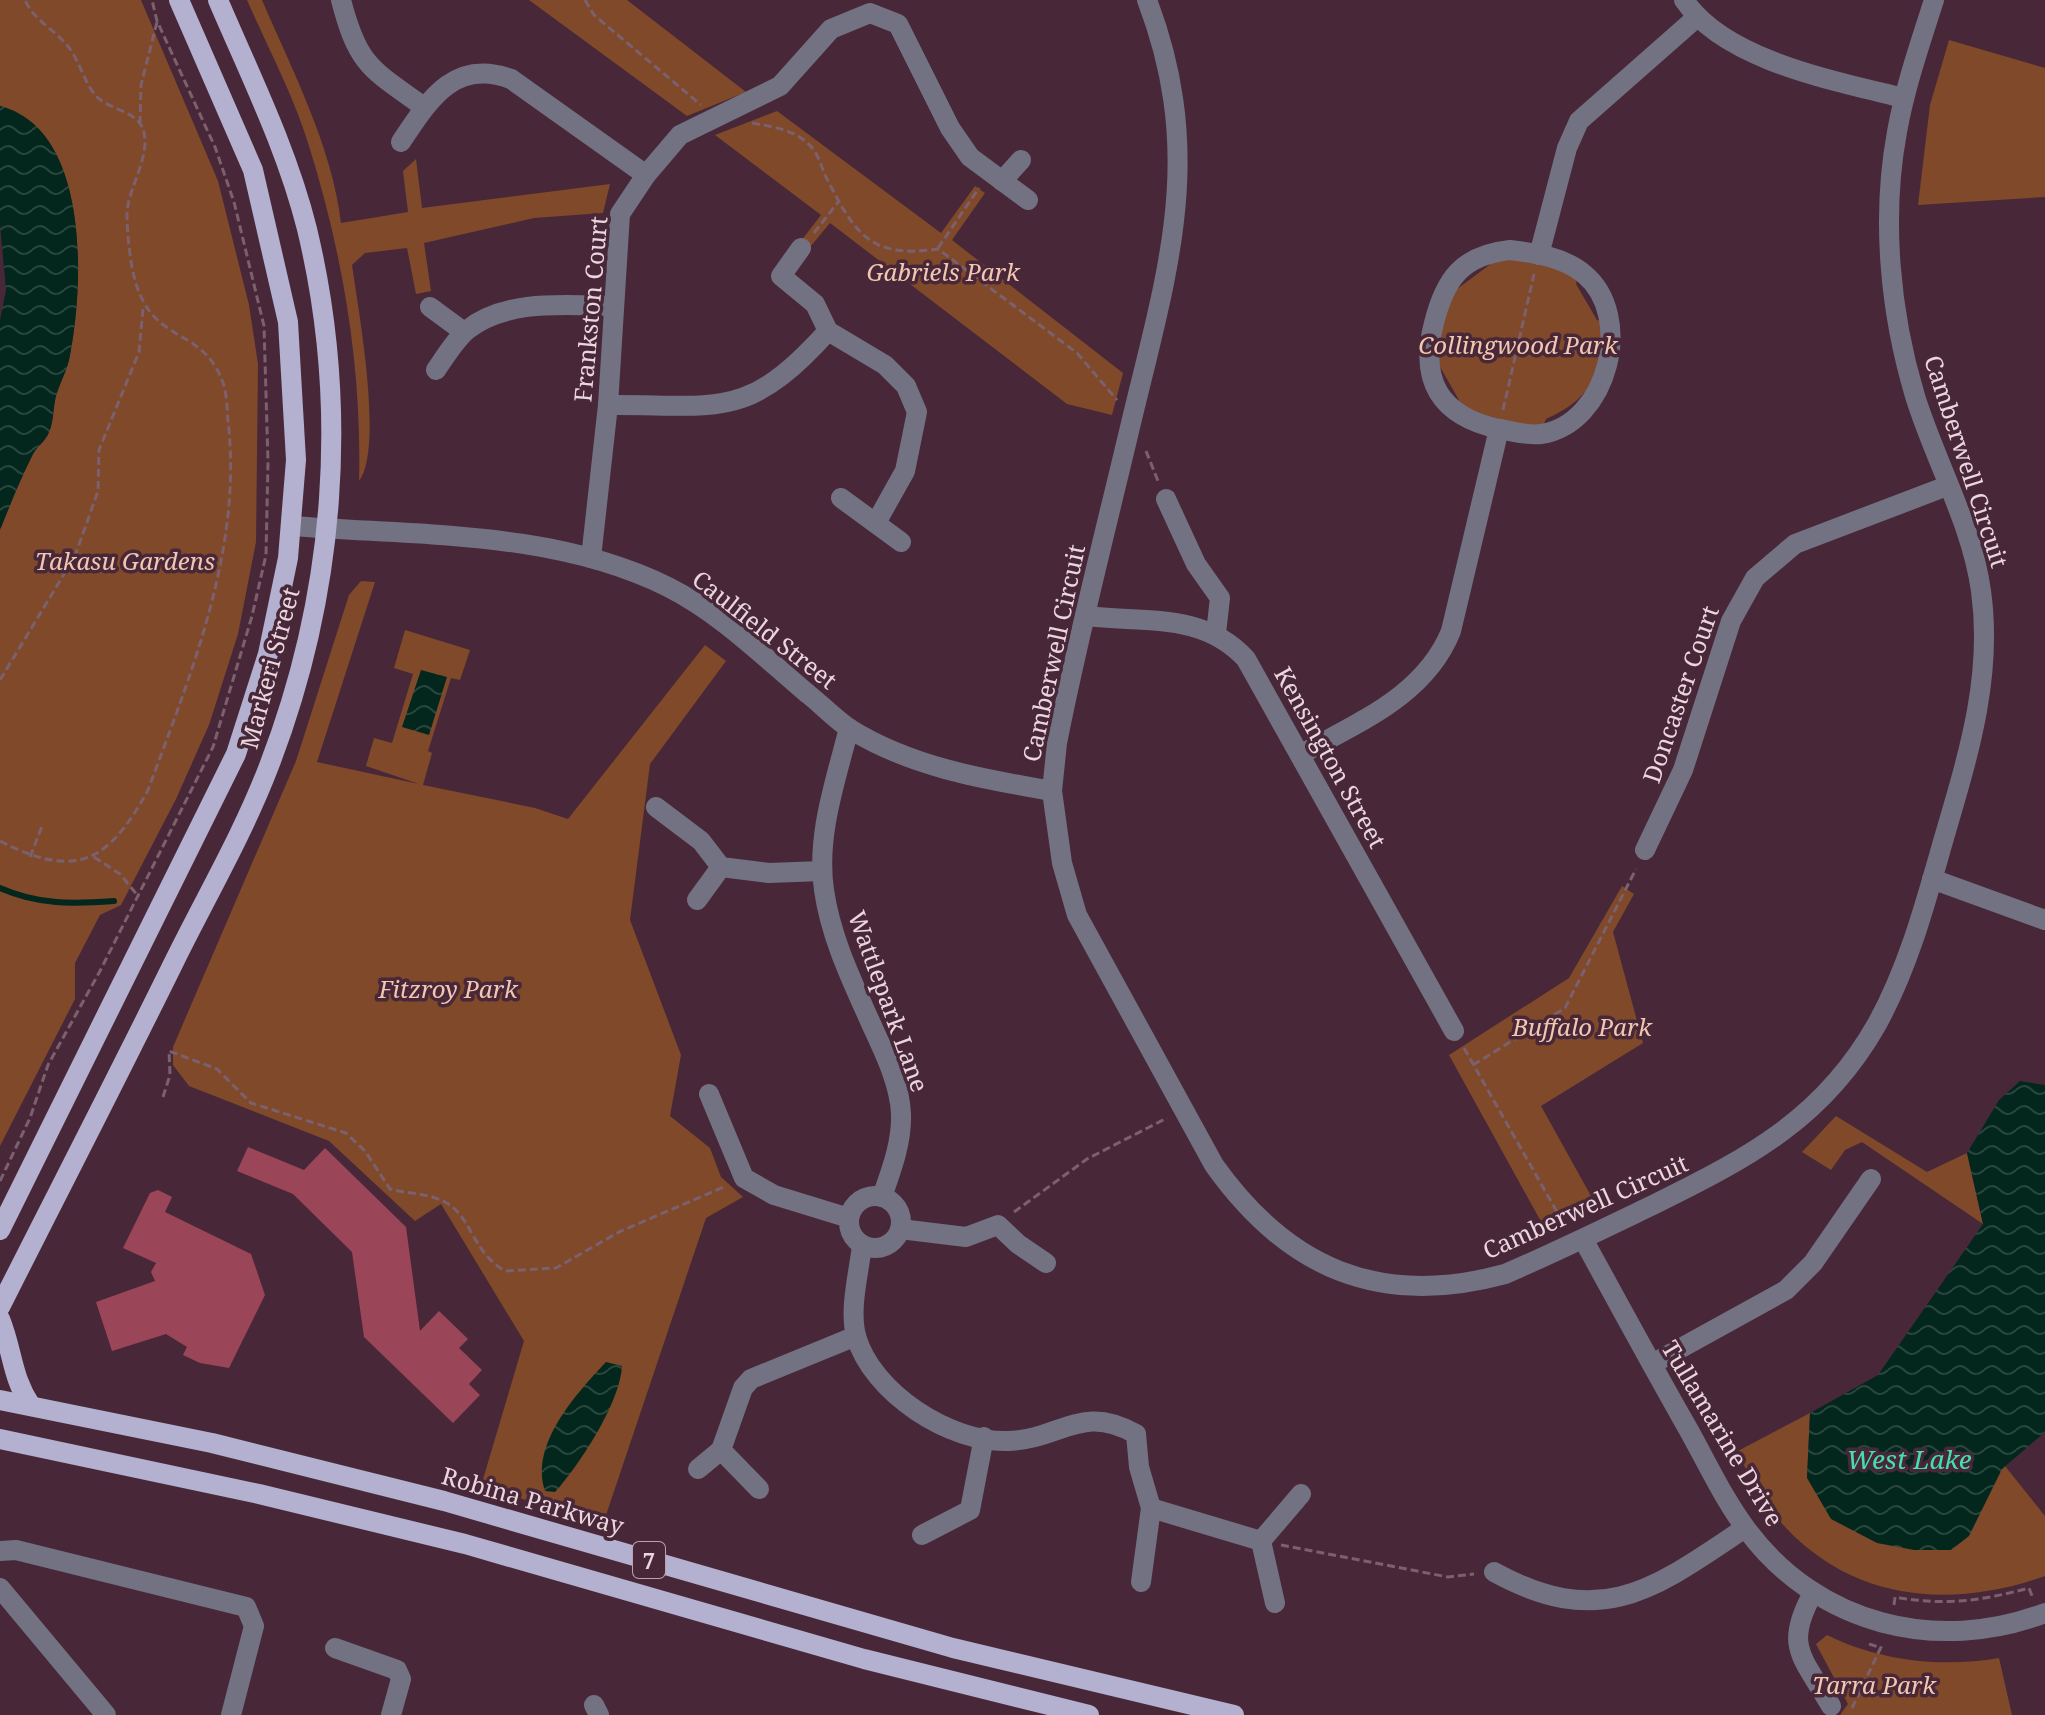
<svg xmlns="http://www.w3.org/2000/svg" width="2045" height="1715" viewBox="0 0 2045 1715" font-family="'Noto Serif',serif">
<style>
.park{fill:#7f492a}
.water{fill:url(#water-waves)}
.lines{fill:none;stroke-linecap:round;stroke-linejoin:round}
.stream{stroke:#03271d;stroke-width:6}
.building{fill:#9b4658}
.path{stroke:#7c606e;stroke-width:3;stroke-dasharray:8 4;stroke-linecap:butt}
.minor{stroke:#737282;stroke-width:20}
.major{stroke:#b3b0d0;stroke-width:20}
.labels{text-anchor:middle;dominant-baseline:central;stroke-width:7;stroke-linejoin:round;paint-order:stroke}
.shield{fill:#482838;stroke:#baa2ad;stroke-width:2}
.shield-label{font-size:22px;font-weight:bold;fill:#ebd6df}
.park-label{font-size:24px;font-style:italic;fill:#f2c7b1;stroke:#482838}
.street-label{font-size:24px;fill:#ebd6df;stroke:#482838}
.water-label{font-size:26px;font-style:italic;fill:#44dfb1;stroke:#482838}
</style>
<defs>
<pattern id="water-waves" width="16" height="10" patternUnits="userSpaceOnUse" patternTransform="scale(2)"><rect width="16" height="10" fill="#03271d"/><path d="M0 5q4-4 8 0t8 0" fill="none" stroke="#28463d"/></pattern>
</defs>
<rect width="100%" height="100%" fill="#482838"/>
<g class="park">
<path d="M0,0H141L218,181L249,305L258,364L256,542L238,634L209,725L176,799L121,905L100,915L75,963V999L0,1146V530C10,505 20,480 32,456C36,447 46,441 49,432C54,421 53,407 56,396C60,382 68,369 70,355C84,283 90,130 0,106Z"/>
<path d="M247,0H262C292,70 332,146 341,223L408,212L403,171L416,159L422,208L610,184L603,213L534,218L424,243L431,291L416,294L407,248L365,253L352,265C358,308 384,448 359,481C362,367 343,255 309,146C294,96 268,48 247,0Z"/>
<path d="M529,0H627L746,92L687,116Z"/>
<path d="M1949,40L2045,68V197L1918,205L1930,105Z"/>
<path d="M777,111L941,233L975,186L985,193L952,240L1123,373L1112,415L1067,404L830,223L810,247L801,241L821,215L715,135Z"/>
<path d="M1494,257L1538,262L1578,276L1576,284L1597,320L1606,323C1596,374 1597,396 1546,419L1542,429H1531L1458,407L1459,400L1439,365L1434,345L1445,298L1492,263Z"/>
<path d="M361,581L375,582L317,762L419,784L366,766L374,738L392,743L413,674L394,668L405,630L470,650L460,680L451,678L428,751L432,753L423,785L535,808L568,819L705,645L726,661L650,764L630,920L681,1055L670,1116L710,1148L721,1177L743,1197L706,1218L603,1524L481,1486L524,1341L441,1204L415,1221L329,1141L189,1086L173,1065V1047L296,761L349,595Z"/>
<path d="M1622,886L1634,894L1613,932L1643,1043L1541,1106L1596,1205L1544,1227L1449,1055L1569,978Z"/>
<path d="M1836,1116L1927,1172L1967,1153L1983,1224L1862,1142L1845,1150L1831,1170L1802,1152Z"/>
<path d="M1810,1413L1807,1478L2005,1466L2045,1516V1576C1954,1608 1858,1603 1787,1529C1766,1507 1752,1478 1736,1452Z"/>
<path d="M1827,1635C1879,1661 1942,1668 1999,1658L2012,1715H1840L1848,1704L1816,1644Z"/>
</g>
<g class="water">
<path d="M0,106C90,129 84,283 70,355C68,369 60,382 56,396C53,407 54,421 49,432C46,441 36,447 32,456C20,480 10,505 0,530V320L6,290L0,224Z"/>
<path d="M421,670L447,677L429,735L402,727Z"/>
<path d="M2020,1081L2045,1085V1432L2002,1469L1969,1536L1951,1550H1914L1877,1543L1831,1519L1807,1478L1810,1413L1878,1375L1983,1224L1967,1153L1999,1100Z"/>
<path d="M606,1362L622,1366C620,1403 580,1464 555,1492L545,1491C529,1445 576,1394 606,1362Z"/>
</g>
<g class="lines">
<path class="stream" d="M0,888C38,905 73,904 114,901"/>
</g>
<g class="building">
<path d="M248,1147L304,1170L325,1148L406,1227L420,1331L439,1311L468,1339L459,1348L482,1370L469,1384L480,1395L453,1423L364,1337L352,1252L293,1194L237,1171Z"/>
<path d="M158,1190L172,1197L165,1212L251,1254L265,1295L229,1368L200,1363L183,1355L187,1347L166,1334L112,1351L96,1302L155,1281L151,1272L156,1263L123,1248L150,1193Z"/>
</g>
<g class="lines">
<g class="path">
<path d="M585,0L594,15L701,105"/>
<path d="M752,123C774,127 798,130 813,149C819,156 822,169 826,177C855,234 870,259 938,249L1077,353L1117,400"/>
<path d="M140,124L141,85L157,22"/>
<path d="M814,233L839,201"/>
<path d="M938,248L979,188"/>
<path d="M1503,410L1534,274"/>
<path d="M1146,451L1158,481"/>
<path d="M0,680L75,556L98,491L99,450L139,352L143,309"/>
<path d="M0,841C76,880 108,863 148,790C191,674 243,548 228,421C227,408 227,392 222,380C199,322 147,348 132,267C129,250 127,231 127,213C128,187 155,150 141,125C132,110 108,109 96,96C83,81 79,58 66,44C52,28 34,20 25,0"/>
<path d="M30,857L42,826"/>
<path d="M94,857L120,874L138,896"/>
<path d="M1464,1048L1565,1226"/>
<path d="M1473,1065L1565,1008L1636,869"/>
<path d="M163,1097L170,1075L169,1051L217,1069L251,1103L346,1133L365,1151L390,1189C408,1194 428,1193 445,1202C472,1216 471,1251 505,1271L556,1268L619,1232L726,1186"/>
<path d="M0,1181L30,1118L48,1065L100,971L213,747L252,616L266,555L268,462L264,326L234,202L215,147L157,21L152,0"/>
<path d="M1014,1212L1087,1159L1167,1118"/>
<path d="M1281,1545L1448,1577L1474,1574"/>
<path d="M1894,1605L1895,1597C1946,1606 1980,1601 2029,1588L2032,1596"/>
<path d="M1869,1644L1882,1648"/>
<path d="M1852,1708L1883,1643"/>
</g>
<g class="minor">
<path d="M341,0C358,66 371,69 424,107"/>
<path d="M1147,0C1206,155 1168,269 1131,423C1106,529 1078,636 1057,743L1052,791L1062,863L1077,915L1214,1165C1288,1269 1380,1308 1505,1274C1556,1252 1607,1227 1657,1203C1750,1157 1824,1118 1877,1024C1909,966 1926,901 1944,838C1968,756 1993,677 1981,591C1972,524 1935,461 1915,396C1890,313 1881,218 1897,132C1905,87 1920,44 1934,0"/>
<path d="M1684,0C1725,61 1836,81 1904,98"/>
<path d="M401,142C429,100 454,58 511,79L646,175"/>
<path d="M1002,181L1021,160"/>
<path d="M801,248L781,276L815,304L828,331L885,365L906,386L917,412L905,471L877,521"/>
<path d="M1510,250C1535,253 1564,257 1584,274C1635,316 1608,424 1541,434C1527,436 1512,431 1499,429C1440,416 1419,381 1434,323C1445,279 1462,255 1510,250Z"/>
<path d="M1539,255L1567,148L1579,121L1696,18"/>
<path d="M430,307L464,332"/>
<path d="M436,370C445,357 455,340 467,330C506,299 564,305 612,306"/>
<path d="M608,405C719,404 746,422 828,331"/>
<path d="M841,498L901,542"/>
<path d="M1166,499L1196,564L1220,598L1216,633"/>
<path d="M293,526C417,536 553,530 668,587C720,613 764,657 808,694C822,705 835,719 850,729C911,767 983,779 1052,791"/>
<path d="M591,558L608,405L620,214L646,175L680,135L780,86L831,29L870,13L898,24L950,128L970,157L1028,200"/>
<path d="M1086,616C1145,623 1203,612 1246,659L1454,1031"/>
<path d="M849,728C836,780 816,835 824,890C831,939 853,983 873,1028C885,1054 900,1085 901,1114C902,1143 891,1171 882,1197"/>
<path d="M1300,755C1358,722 1425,696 1451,631L1499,429"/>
<path d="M656,807L701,841L721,867L769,873L822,871"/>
<path d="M1645,850L1683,770L1731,621L1755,578L1795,544L1947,486"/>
<path d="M1932,879L2045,920"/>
<path d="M697,900L721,867"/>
<path d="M709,1094L744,1178L774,1195L849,1218"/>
<circle cx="875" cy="1222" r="26"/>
<path d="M900,1229L966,1237L998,1225L1018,1244L1046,1263"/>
<path d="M1583,1239C1616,1299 1649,1360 1683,1420C1704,1456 1722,1497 1747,1530C1818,1625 1937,1654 2045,1613"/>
<path d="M862,1245C859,1273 849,1308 856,1336C872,1393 950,1443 1008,1441C1062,1439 1081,1403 1136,1434L1139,1467L1151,1508L1141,1582"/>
<path d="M1652,1364L1786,1290L1813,1263L1871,1179"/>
<path d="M698,1469L721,1450"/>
<path d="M759,1489L721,1450L743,1388L751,1379L856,1336"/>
<path d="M1151,1508L1261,1541"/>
<path d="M922,1535L970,1510L984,1437"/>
<path d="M0,1551L16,1550L246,1607L254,1626L231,1715"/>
<path d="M1494,1572C1602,1631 1654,1589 1745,1528"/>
<path d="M0,1588L106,1715"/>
<path d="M1813,1593C1783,1647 1803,1657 1831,1706"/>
<path d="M1275,1603L1261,1541L1301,1494"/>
<path d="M335,1648L397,1670L401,1679L391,1715"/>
<path d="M594,1705L599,1715"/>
</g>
<g class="major">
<path d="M0,1230L236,754L268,654L288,558L296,460L288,322L253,170L179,0"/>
<path d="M0,1307C58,1192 117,1078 174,962C206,897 243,834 269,766C335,595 350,408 307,229C287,149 250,75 218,0"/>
<path d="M0,1319C13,1351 11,1376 31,1406"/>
<path d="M0,1400L212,1443L444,1501L953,1648L1234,1715"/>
<path d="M0,1439L259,1494L465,1544L864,1659L1089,1715"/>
</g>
</g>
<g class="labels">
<rect class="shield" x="633" y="1542" width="32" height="36" rx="6"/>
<g class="shield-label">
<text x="649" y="1560">7</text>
</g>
<g class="park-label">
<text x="943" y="271">Gabriels Park</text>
<text x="1518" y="344">Collingwood Park</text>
<text x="125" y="560">Takasu Gardens</text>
<text x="448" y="988">Fitzroy Park</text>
<text x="1582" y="1026">Buffalo Park</text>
<text x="1874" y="1684">Tarra Park</text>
</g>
<g class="street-label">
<text transform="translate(590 309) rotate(-85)">Frankston Court</text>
<text transform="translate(1967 461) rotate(72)">Camberwell Circuit</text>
<text transform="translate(765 629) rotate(38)">Caulfield Street</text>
<text transform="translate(1053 653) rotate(-78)">Camberwell Circuit</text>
<text transform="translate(269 668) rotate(-75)">Markeri Street</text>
<text transform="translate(1680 694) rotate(-71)">Doncaster Court</text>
<text transform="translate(1331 757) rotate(61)">Kensington Street</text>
<text transform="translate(889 1001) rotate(70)">Wattlepark Lane</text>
<text transform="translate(1585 1206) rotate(-24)">Camberwell Circuit</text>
<text transform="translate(1723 1433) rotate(59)">Tullamarine Drive</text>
<text transform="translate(533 1500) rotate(16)">Robina Parkway</text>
</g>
<g class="water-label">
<text x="1909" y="1459">West Lake</text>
</g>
</g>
</svg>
